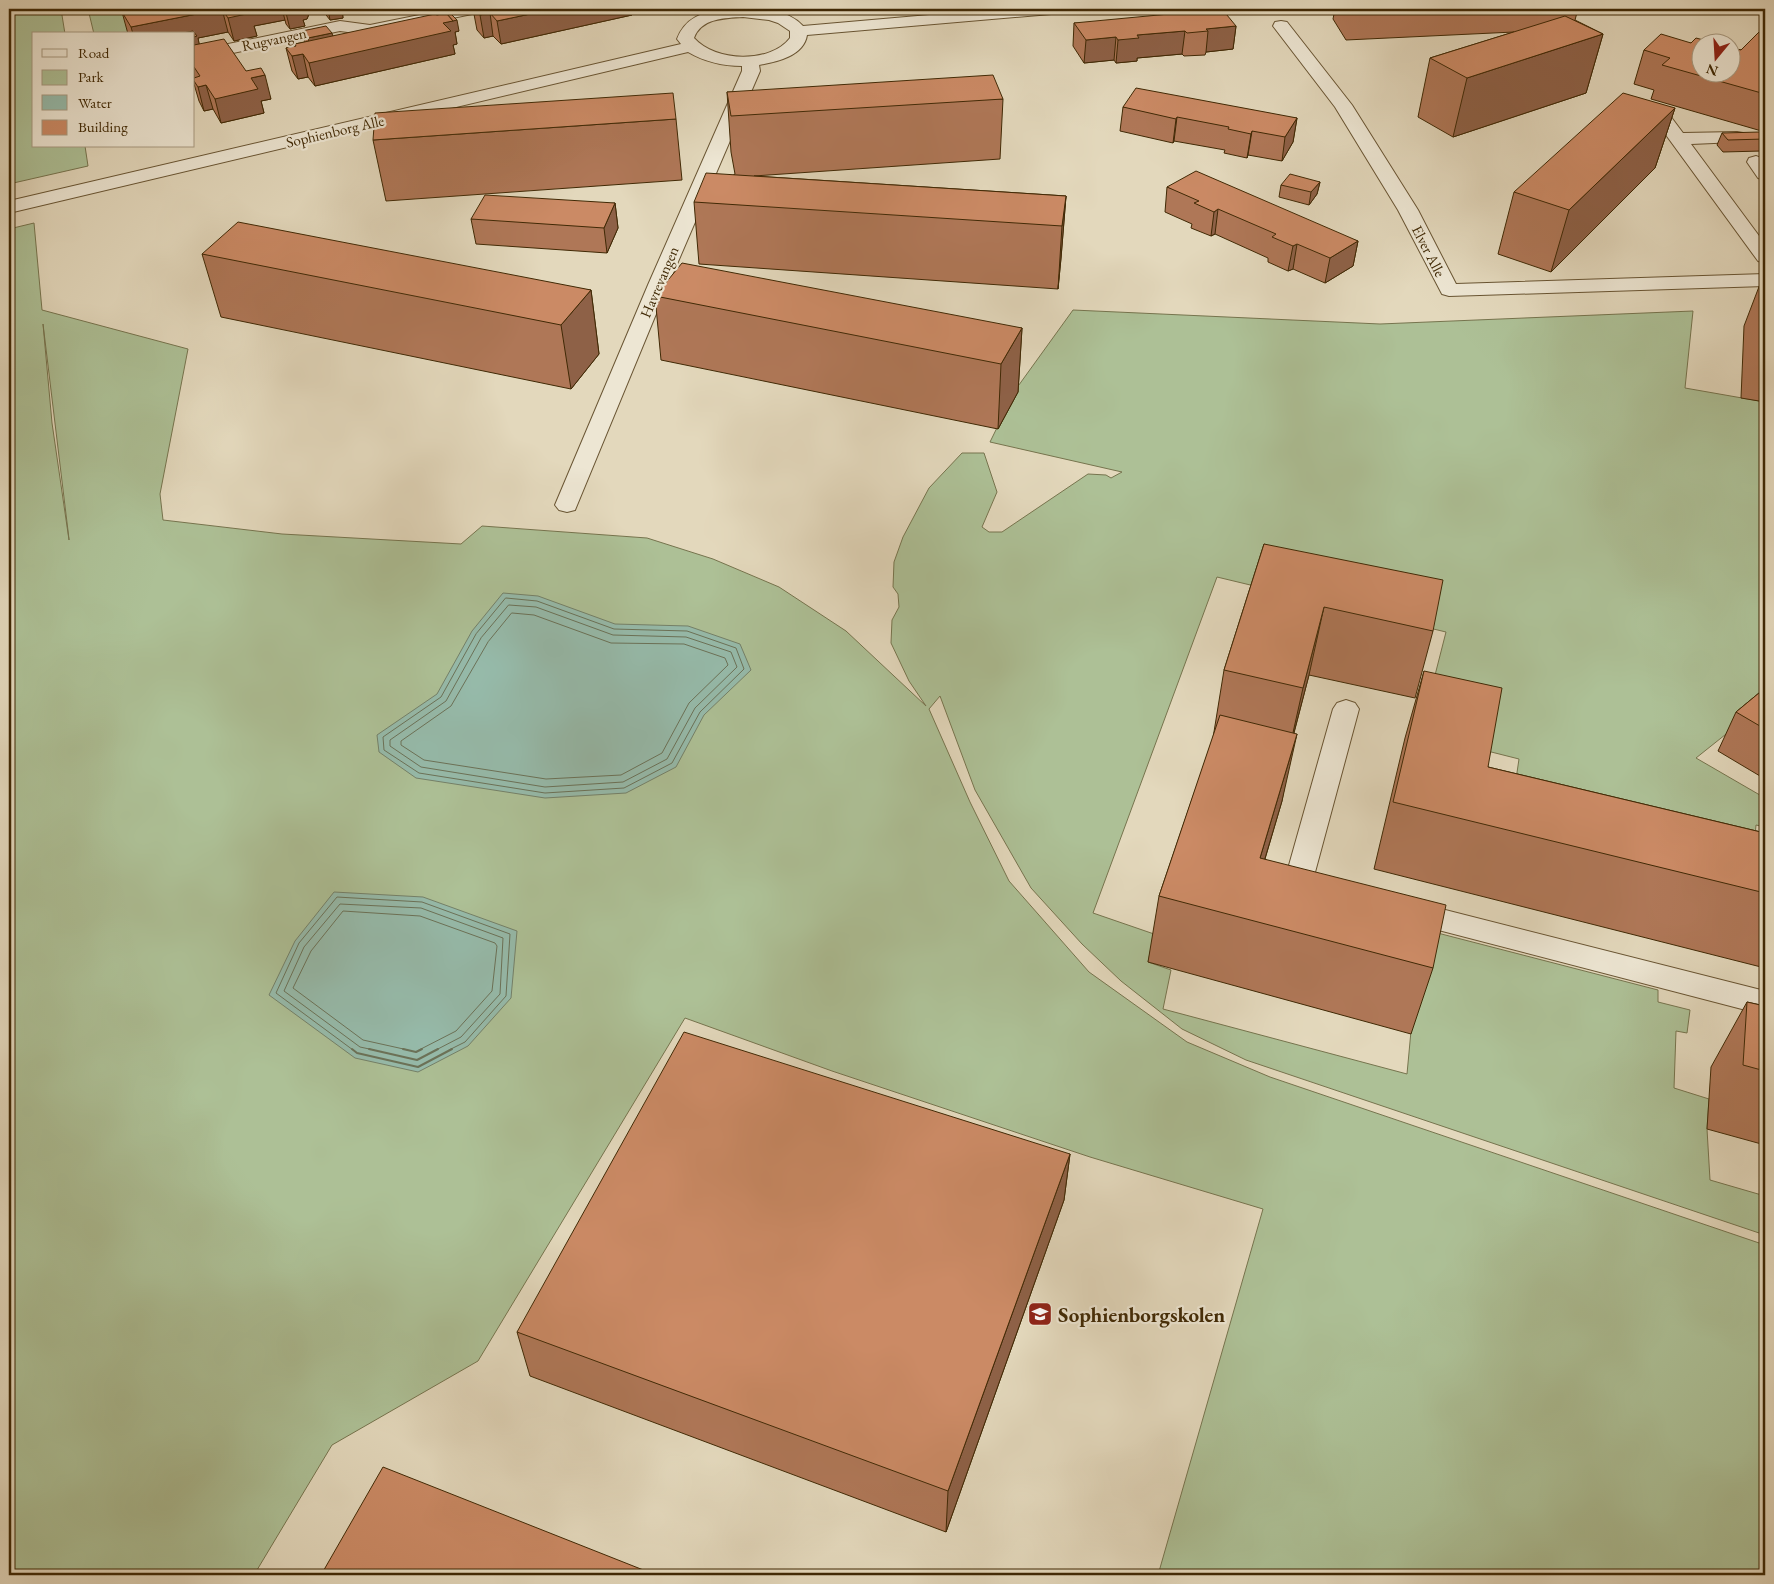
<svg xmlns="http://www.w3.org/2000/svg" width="1774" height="1584" viewBox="0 0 1774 1584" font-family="'EB Garamond',serif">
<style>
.green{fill:#adc096;stroke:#76744e;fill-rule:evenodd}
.water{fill:#96bbab;stroke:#748169}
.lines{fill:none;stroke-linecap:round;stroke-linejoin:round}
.shore-far1{stroke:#6b7258;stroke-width:1}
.shore{stroke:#6b7258;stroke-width:2}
.minor-casing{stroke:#695533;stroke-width:2}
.minor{fill:#ede6d3;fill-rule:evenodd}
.wall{fill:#af7757;stroke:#402905}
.shaded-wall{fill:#8e6147;stroke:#402905}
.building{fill:#cb8a65;stroke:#402905}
.labels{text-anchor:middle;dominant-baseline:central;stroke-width:4.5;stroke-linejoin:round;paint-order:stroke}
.far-street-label{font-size:15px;fill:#402905;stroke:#ede6d3}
.near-poi-label{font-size:21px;font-weight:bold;fill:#402905;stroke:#ede6d3;text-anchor:start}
</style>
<rect width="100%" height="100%" fill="#e3d8bc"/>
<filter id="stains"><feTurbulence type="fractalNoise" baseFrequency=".004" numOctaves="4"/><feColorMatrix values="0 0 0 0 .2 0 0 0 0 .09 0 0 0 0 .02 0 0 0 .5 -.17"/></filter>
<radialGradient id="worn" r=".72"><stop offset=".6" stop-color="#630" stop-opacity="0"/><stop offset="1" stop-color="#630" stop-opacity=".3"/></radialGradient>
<g class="green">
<path d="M9,9H61L65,34H34V146H85L88,166L9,184Z"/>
<path d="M88,9H151L132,34H94Z"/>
<path d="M34,223L42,310L188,349L160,494L163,520L282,534L461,544L482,526L647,538L713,559L779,587L846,631L926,706L909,681L891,643L892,620L899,607L898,594L893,587L894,562L903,537L929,488L962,453H984L997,492L982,527L989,532H1002L1088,474L1106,475L1111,478L1122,472L990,442L1016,389L1073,310L1380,324L1693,311L1685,388L1765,402V703L1696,758L1765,798V827L1756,825L1751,880L1510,820L1519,759L1420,734L1446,632L1217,577L1093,913L1154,934L1148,962L1171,970L1163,1009L1407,1074L1411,1031L1423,971L1426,930L1658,990V1002L1690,1010L1687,1033L1676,1031L1674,1088L1709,1099L1707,1129L1710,1180L1765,1196V1235L1246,1060L1182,1029L1121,981L1082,944L1031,888L975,790L940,696L929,709L970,802L1009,881L1089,972L1187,1042L1270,1077L1765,1245V1575H1158L1263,1209L1090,1157L832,1071L685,1018L478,1361L332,1445L254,1575H9V229ZM43,324L69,539V540L52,423Z"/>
</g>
<g class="water">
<path d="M503,593L538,596L615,624L688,626L740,644L751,670L704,715L676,767L626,793L545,798L416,778L379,752L377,735L437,694L472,631Z"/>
<path d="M334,892L423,897L517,931L511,998L468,1046L418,1072L355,1058L269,995L295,941Z"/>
</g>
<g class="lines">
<g class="shore-far1">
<path d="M506,598L537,601L614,629L687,631L736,648L744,669L700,712L672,763L624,788L545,793L419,773L384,750L383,737L441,697L476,634Z"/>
<path d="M509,605L536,607L613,635L686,637L731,652L737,667L695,708L667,759L623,782L545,787L421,767L390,746V740L446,701L481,638Z"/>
<path d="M512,613L534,615L611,643L684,644L725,658L728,665L689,703L662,753L621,775L546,779L424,760L401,745V741L451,706L488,642Z"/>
<path d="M353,1050L276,993L299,943L337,897L422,902L510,934L506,996L465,1042L449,1050"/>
<path d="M374,1050L360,1047L284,991L304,947L340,904L421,908L503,938L500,994L461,1037L436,1050"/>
<path d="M408,1050L363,1040L293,988L311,951L343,911L420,916L495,943L497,946L492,991L456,1031L419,1050"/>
</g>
<g class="shore">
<path d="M352,1049L357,1053L418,1067L452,1049"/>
<path d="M369,1049L417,1060L438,1049"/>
<path d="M403,1049L416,1052L422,1049"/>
</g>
<defs>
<g id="minor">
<path d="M449,9H480L478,12L472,14L370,35L340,31L194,61V51L340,21L370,25Z"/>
<path d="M724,9C749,9 784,5 803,26L998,9H1059L1057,12L1051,14L807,35C804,56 776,62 759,65L760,71L668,285L575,510L567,512L559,510L555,505L648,285L742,71V66C723,66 705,62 688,52L9,213V201L681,44L677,39C685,18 702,12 724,9ZM743,17L769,20L778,23L790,31V38C770,64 715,62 694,38C701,18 725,18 743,17Z"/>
<path d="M1281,21L1287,22L1352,105L1418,210L1456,284L1765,274V286L1449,296L1442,294L1398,210L1335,107L1273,26L1275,22Z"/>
<path d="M1659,108L1665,109L1683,133L1737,132L1743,133L1746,137L1743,141L1737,142L1691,144L1765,244V263L1758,261L1650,113L1653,109Z"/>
<path d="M1756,156C1768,159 1765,169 1765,180L1758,178L1747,162L1749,158Z"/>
<path d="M1346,700L1355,703L1359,709L1314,876L1328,880L1332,888L1328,896L1318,899L1288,891L1284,883L1333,709L1337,703Z"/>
<path d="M1406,900L1765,991V1015L1396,919L1391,911L1396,903Z"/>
</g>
</defs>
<use href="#minor" class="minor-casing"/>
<use href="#minor" class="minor"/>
</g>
<g class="wall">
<path d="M139,9H342L343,18L330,20L323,11L309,14L307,19L303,20L305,26L290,29L286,24L285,20L254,26L257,36L234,41L228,32L198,38L199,44L246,71L271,99L261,101L264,113L221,123L213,109L204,111L199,101L194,84V34H128L122,12Z"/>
<path d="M473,9H631L632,15L501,44L493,36L484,38L477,30Z"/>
<path d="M1335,9H1578L1575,20L1603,34L1586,93L1453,137L1418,117L1430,58L1514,32L1346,40L1333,19Z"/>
<path d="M1074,23L1236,26L1233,49L1206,52L1205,55L1184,56L1182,54L1137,58V61L1116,63L1114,60L1084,63L1073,46Z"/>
<path d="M302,31L333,36L459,31L455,32L457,44L453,45L455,54L315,86L308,77L298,79L292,71L286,48L296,46L295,44L305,42Z"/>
<path d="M1765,31V132L1651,99L1654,90L1634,84L1644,50L1691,43L1741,50Z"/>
<path d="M727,92L1003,99L1000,159L754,176L1066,196L1061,258L1058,289L699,264L694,202L735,174L731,152Z"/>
<path d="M1123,107L1297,118L1293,142L1282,161L1248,155L1247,158L1224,153L1225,150L1174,141L1173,143L1120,131Z"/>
<path d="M1675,108L1655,168L1551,272L1498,254L1514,192Z"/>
<path d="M676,119L682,180L386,201L373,140Z"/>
<path d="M1722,133L1765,138V142L1762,151L1723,152L1717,145Z"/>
<path d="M1320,182L1317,194L1309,205L1279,197L1281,185Z"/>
<path d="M1167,187L1358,241L1353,266L1325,283L1293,269L1288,271L1268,262V258L1215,234L1211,236L1191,228L1192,224L1165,212Z"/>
<path d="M615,203L618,228L607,253L476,244L471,219Z"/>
<path d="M202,254L591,290L599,354L571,389L221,317Z"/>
<path d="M1765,271V402L1741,398L1744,326Z"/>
<path d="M655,296L1022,328L1018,392L998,429L661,360Z"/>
<path d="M1264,544L1433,631L1415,698L1309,675L1294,733L1282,801L1265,859L1433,968L1411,1034L1148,962L1159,896L1213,738L1224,670Z"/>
<path d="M1424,671L1488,767L1765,833V968L1374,869L1405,738Z"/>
<path d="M1765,688V779L1718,751L1736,712Z"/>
<path d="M1747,1002L1765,1006V1145L1707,1129L1711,1067Z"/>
<path d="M1070,1154L1064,1200L946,1532L530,1376L517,1332Z"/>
</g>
<g class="shaded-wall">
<path d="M222,9L228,32L198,38L200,48L194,49V34H133L131,27Z"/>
<path d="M247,9H282L285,20L254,26L257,36L234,41L228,18Z"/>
<path d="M285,9H322L323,11L309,14L307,19L303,20L305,26L290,29Z"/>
<path d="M328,9H342L343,18L330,20Z"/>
<path d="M378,9H395L379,12Z"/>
<path d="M424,9H439V10L425,13Z"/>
<path d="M554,9H631L632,15L501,44L497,21Z"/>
<path d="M490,13L493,36L484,38L480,15Z"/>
<path d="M457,20L459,31L455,32L457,44L453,45L455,54L315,86L309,63L432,25Z"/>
<path d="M1236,26L1233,49L1206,52L1208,31L1206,29Z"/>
<path d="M1185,31L1182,54L1137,58V61L1116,63L1118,40L1137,35Z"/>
<path d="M332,33L335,45L311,50L308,38Z"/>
<path d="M1603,34L1586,93L1453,137L1467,78Z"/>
<path d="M1116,37L1114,60L1084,63L1086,40Z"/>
<path d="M303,54L308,77L298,79L292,56Z"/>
<path d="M265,75L271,99L261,101L264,113L221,123L215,99L251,78Z"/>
<path d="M206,85L213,109L204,111L198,87Z"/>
<path d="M1675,108L1655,168L1551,272L1569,210Z"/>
<path d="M1177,117L1174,141L1173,143L1176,119Z"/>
<path d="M1297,118L1293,142L1282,161L1285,137Z"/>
<path d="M1252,131L1248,155L1247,158L1251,134Z"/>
<path d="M1320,182L1317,194L1309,205L1311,192Z"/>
<path d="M1066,196L1061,258L1058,289L1062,226Z"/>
<path d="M615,203L618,228L607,253L604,228Z"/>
<path d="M1218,209L1215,234L1211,236L1214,212Z"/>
<path d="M1358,241L1353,266L1325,283L1330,258Z"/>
<path d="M1297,244L1293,269L1288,271L1293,246Z"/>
<path d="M591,290L599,354L571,389L561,325Z"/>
<path d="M1022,328L1018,392L998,429L1001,364Z"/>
<path d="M1324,607L1309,675L1288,755L1303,688Z"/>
<path d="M1297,734L1282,801L1247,919L1260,858Z"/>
<path d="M1070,1154L1064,1200L946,1532L948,1491Z"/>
</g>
<g class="building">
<path d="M139,9H249L251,13L228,18L222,9L131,27L122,12Z"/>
<path d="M475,9H554L497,21L490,13L480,15Z"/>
<path d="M1222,9L1236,26L1206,29L1208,31L1187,33L1185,31L1137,35L1139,38L1118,40L1116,37L1086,40L1074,23Z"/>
<path d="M449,12L457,20L453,21L446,13L437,15H436Z"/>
<path d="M446,13L453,21L443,23L451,31L309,63L303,54L292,56L286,48L296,46L295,44L435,14L437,15Z"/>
<path d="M1565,16L1603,34L1467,78L1430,58Z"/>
<path d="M326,26L332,33L308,38L302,31Z"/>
<path d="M1761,30L1765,31V94L1662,65L1670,58L1644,50L1661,34L1691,43L1696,38L1711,42H1702V72H1732V48L1741,50Z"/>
<path d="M193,31L197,36L194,37V34H178Z"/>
<path d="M224,39L246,71L261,68L265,75L251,78L258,89L215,99L206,85L198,87L194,81V78L200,76L194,67V45Z"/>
<path d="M993,75L1003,99L731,116L727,92Z"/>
<path d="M1136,88L1297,118L1285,137L1252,131L1251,134L1228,129L1229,127L1177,117L1176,119L1123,107Z"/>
<path d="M673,93L676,119L373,140L375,113Z"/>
<path d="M1623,93L1675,108L1569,210L1514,192Z"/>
<path d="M1760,132L1765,138V139L1728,140L1722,133Z"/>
<path d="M1196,171L1358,241L1330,258L1297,244L1293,246L1272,237L1276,234L1218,209L1214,212L1194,203L1199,201L1167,187Z"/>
<path d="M706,173L1066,196L1062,226L694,202Z"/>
<path d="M1290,174L1320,182L1311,192L1281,185Z"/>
<path d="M485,195L615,203L604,228L471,219Z"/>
<path d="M238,222L591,290L561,325L202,254Z"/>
<path d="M682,263L1022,328L1001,364L655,296Z"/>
<path d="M1264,544L1443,580L1433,631L1324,607L1303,688L1224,670Z"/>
<path d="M1424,671L1502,688L1488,767L1765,833V893L1393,802Z"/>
<path d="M1765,688V729L1736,712Z"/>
<path d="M1220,715L1297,734L1260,858L1446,905L1433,968L1159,896Z"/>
<path d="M1747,1002L1765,1006V1071L1743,1065Z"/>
<path d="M684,1032L1070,1154L948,1491L517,1332Z"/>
<path d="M383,1467L656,1575H321Z"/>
</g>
<defs>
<symbol id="school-square" viewBox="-11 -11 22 22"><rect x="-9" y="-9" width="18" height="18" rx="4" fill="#8f2418" stroke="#ede6d3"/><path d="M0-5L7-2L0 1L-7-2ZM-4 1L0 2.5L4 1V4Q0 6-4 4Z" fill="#fff"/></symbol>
</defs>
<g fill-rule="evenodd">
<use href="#school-square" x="1026" y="1300" width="28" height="28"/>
</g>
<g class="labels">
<g class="far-street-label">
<text transform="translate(274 39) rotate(-12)">Rugvangen</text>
<text transform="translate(335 131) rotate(-13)">Sophienborg Alle</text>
<text transform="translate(1429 251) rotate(63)">Elver Alle</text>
<text transform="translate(659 282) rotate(-67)">Havrevangen</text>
</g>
<g class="near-poi-label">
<text x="1058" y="1314">Sophienborgskolen</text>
</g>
</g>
<rect width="1774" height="1584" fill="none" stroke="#e3d8bc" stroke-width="30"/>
<rect x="10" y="10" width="1754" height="1564" fill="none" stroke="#402905" stroke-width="2.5"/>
<rect x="15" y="15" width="1744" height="1554" fill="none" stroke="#402905"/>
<rect x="32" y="32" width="162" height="115" fill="#ede6d3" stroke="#a89a81"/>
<rect x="42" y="49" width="25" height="8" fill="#ede6d3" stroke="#a89a81"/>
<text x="78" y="58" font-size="15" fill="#402905">Road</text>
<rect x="42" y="70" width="25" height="15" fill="#adc096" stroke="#a89a81"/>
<text x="78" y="82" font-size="15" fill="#402905">Park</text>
<rect x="42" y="95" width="25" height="15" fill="#96bbab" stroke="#a89a81"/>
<text x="78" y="108" font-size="15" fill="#402905">Water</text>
<rect x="42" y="120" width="25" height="15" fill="#cb8a65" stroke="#a89a81"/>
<text x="78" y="132" font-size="15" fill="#402905">Building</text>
<g transform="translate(1716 58) rotate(198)"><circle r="24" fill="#ede6d3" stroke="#a89a81"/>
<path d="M0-4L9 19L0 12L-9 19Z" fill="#8f2418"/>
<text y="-8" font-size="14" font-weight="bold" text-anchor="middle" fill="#402905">N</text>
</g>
<rect width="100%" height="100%" filter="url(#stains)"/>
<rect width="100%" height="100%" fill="url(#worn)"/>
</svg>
